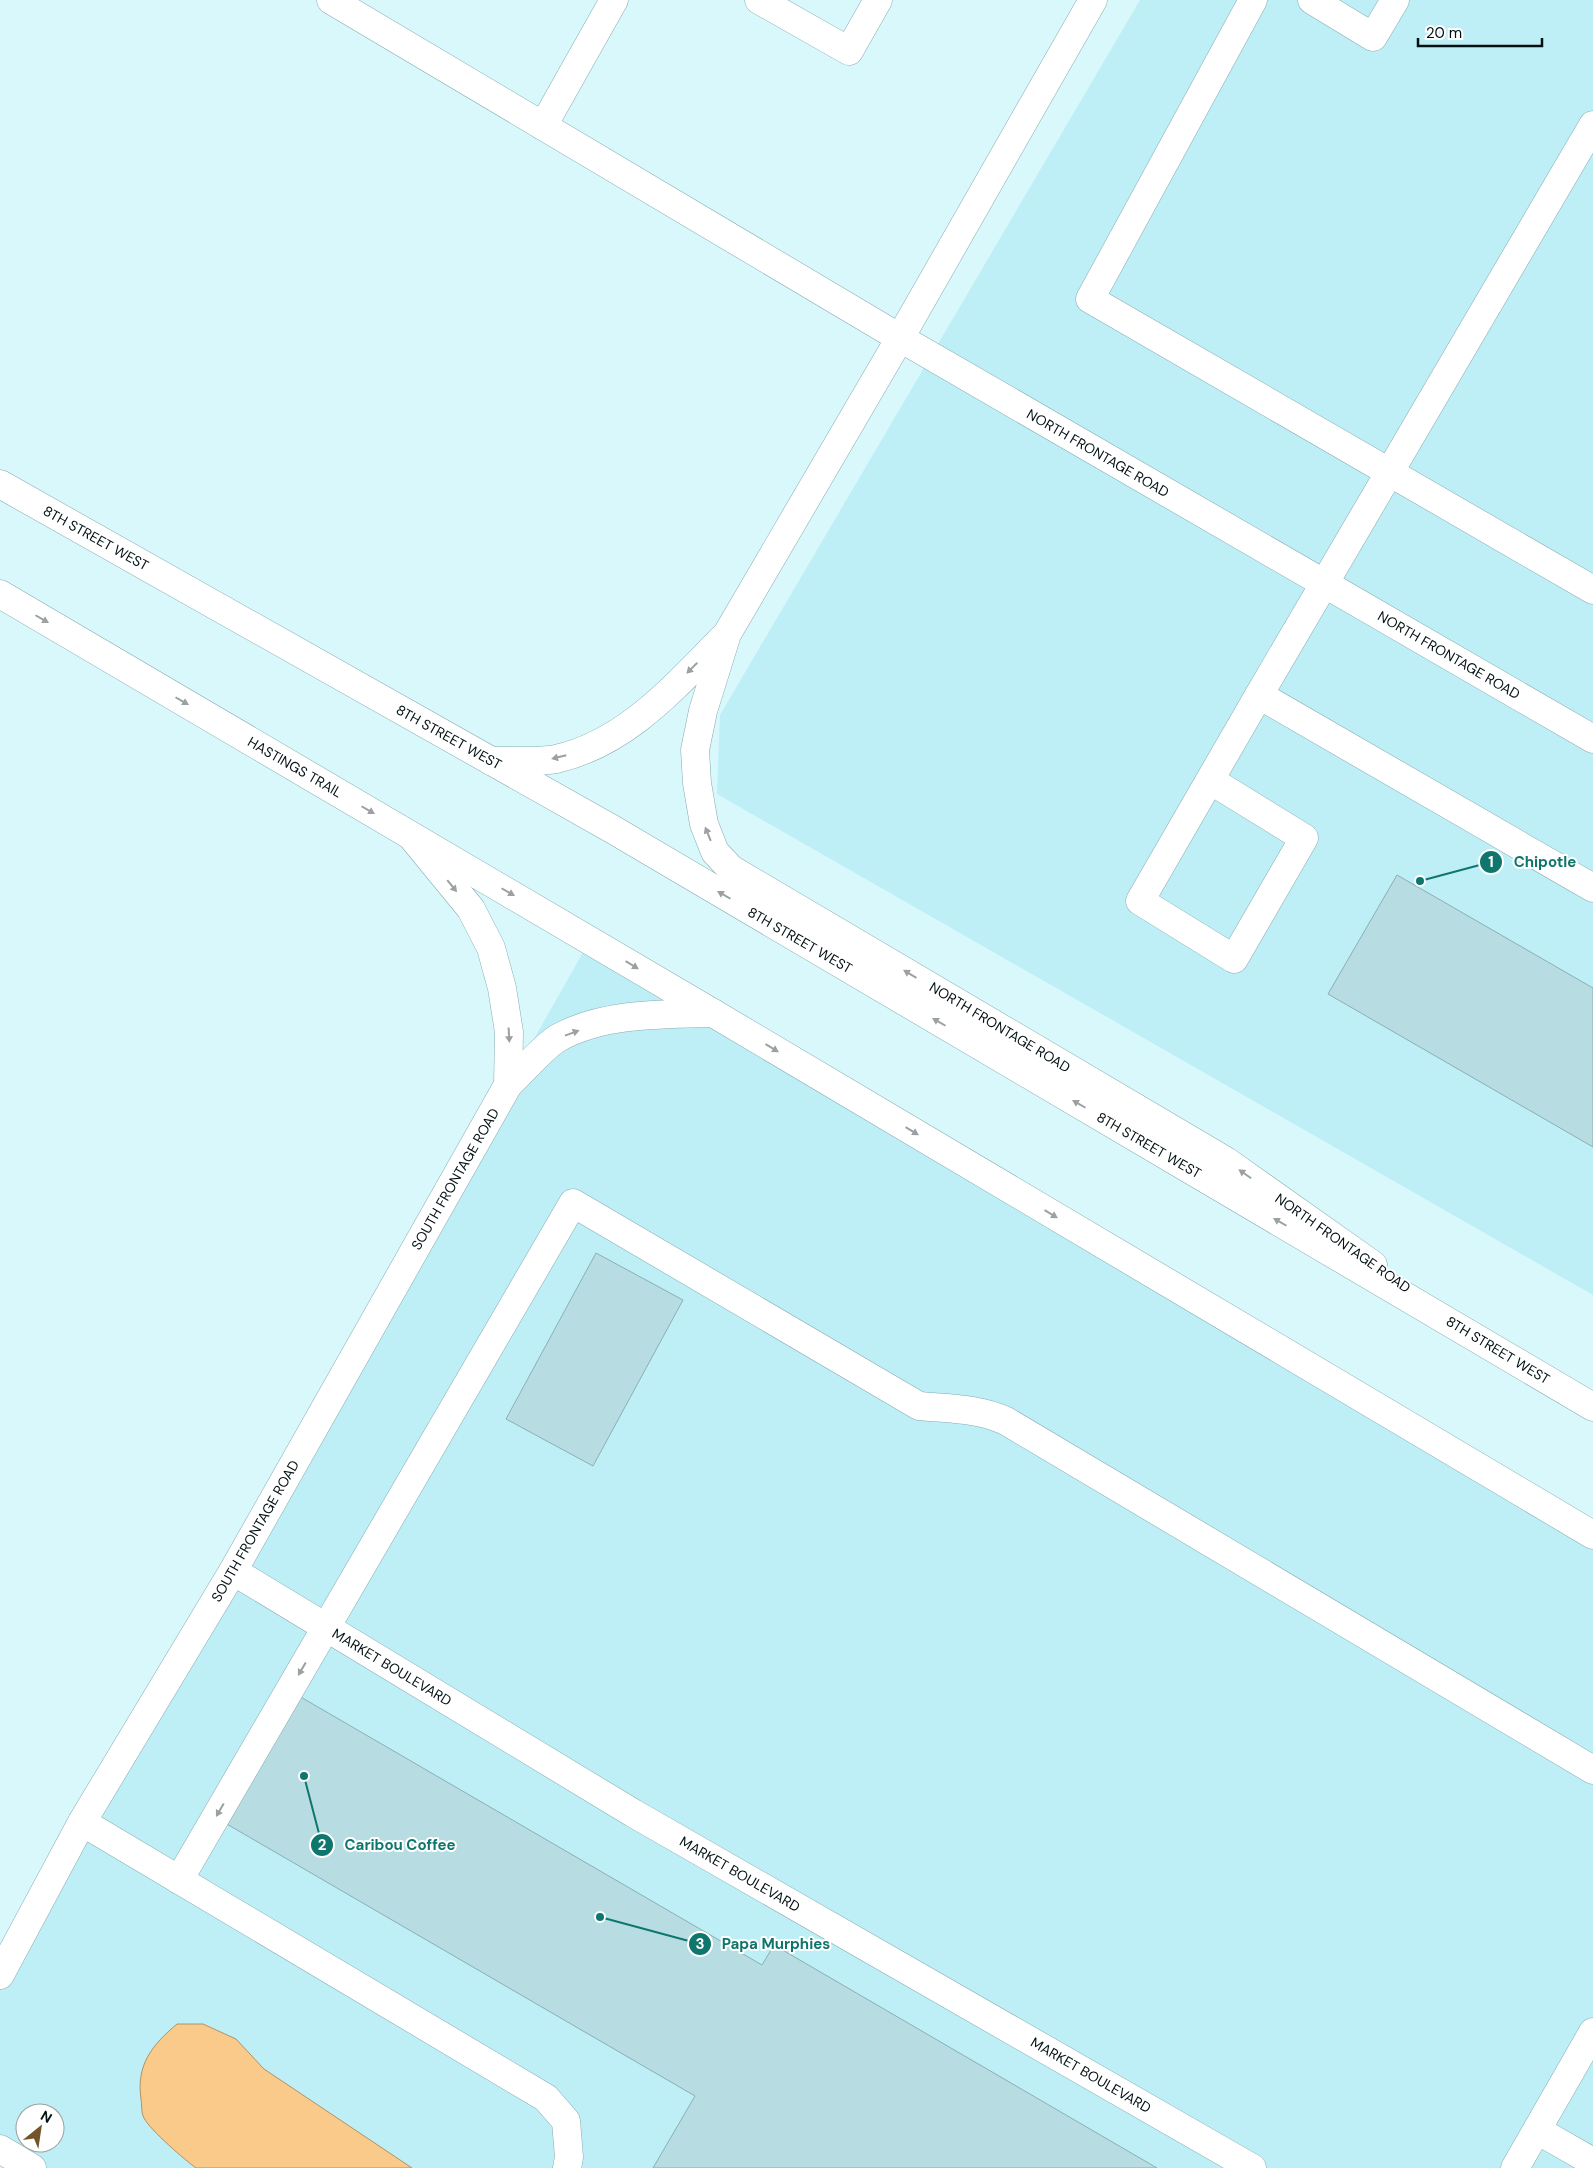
<svg xmlns="http://www.w3.org/2000/svg" width="1593" height="2168" viewBox="0 0 1593 2168" font-family="'DM Sans',sans-serif">
<style>
.built{fill:#beeff7;fill-rule:evenodd}
.water{fill:#f9ca89;stroke:#b09266}
.building{fill:#b7dde3;stroke:#89afb4}
.lines{fill:none;stroke-linecap:round;stroke-linejoin:round}
.minor-casing{stroke:#86abb1;stroke-width:29}
.highway-casing{stroke:#86abb1;stroke-width:29}
.minor{stroke:#fff;stroke-width:28}
.highway{stroke:#fff;stroke-width:28}
.oneway{fill:#9ba0a1}
.labels{text-anchor:middle;dominant-baseline:central;stroke-width:4;stroke-linejoin:round;paint-order:stroke}
.street-label{font-size:14px;fill:#041113;stroke:#fff}
.leader{fill:none;stroke:#0f766e;stroke-width:2}
.callout-dot{fill:#0f766e;stroke:#fff;stroke-width:2}
.mark-label{font-size:15px;text-anchor:middle;font-weight:bold;fill:#fff}
.callout-label{font-size:15px;text-anchor:middle;font-weight:bold;fill:#0f766e;stroke:#fff;stroke-width:4;stroke-linejoin:round;paint-order:stroke}
</style>
<rect width="100%" height="100%" fill="#d9f8fc"/>
<g class="built">
<path d="M1140,0H1593V1295L717,794L720,715Z"/>
<path d="M590,940L1593,1535V2168H32L0,2149V1982ZM25,2113H55V2143H25Z"/>
</g>
<path class="water" d="M177,2024H203L236,2039L264,2069L412,2168H196C185,2160 150,2130 144,2118C141,2113 142,2104 141,2099C136,2065 152,2045 177,2024Z"/>
<g class="building">
<path d="M1397,875L1593,988V1147L1328,994Z"/>
<path d="M596,1253L683,1300L593,1466L506,1419Z"/>
<path d="M299,1696L762,1965L774,1945L1157,2168H653L695,2096L225,1823Z"/>
</g>
<g class="lines">
<defs>
<g id="minor">
<path d="M331,0L900,338L1093,0"/>
<path d="M759,0L849,51L878,0"/>
<path d="M1253,0L1090,299L1593,590"/>
<path d="M1312,0L1373,37L1395,0"/>
<path d="M1593,125L1259,695L1593,888"/>
<path d="M543,126L614,0"/>
<path d="M491,761C511,760 536,763 556,759C627,743 675,686 724,637"/>
<path d="M1210,780L1304,838L1234,959L1140,901L1259,695"/>
<path d="M412,837L471,909L491,948L502,988L509,1032L508,1085"/>
<path d="M1373,1265L1226,1161L731,869L715,852L704,824L697,783L695,750L703,711L727,634L900,338L1593,739"/>
<path d="M233,1571L633,1813L1252,2168"/>
<path d="M82,1822L546,2098L566,2121L569,2157L567,2168"/>
<path d="M179,1880L573,1203L919,1406C949,1409 978,1408 1006,1421L1593,1770"/>
<path d="M0,1975L82,1822L233,1571L508,1085C521,1073 544,1046 558,1038C603,1013 663,1014 713,1013"/>
<path d="M1537,2130L1593,2162"/>
<path d="M0,2149L32,2168"/>
<path d="M1515,2168L1593,2032"/>
</g>
<g id="highway">
<path d="M0,484L612,829L1593,1407"/>
<path d="M0,594L713,1013L1593,1535"/>
</g>
</defs>
<use href="#minor" class="minor-casing"/>
<use href="#highway" class="highway-casing"/>
<use href="#minor" class="minor"/>
<use href="#highway" class="highway"/>
</g>
<defs><path id="oneway-solid" d="M-6-.8H1V-3.2L6.5 0L1 3.2V.8H-6Z" transform="scale(1.25)"/></defs>
<g class="oneway">
<use href="#oneway-solid" transform="translate(42 619) rotate(30)"/>
<use href="#oneway-solid" transform="translate(692 668) rotate(135)"/>
<use href="#oneway-solid" transform="translate(182 701) rotate(30)"/>
<use href="#oneway-solid" transform="translate(559 757) rotate(166)"/>
<use href="#oneway-solid" transform="translate(368 810) rotate(30)"/>
<use href="#oneway-solid" transform="translate(708 834) rotate(-112)"/>
<use href="#oneway-solid" transform="translate(452 886) rotate(51)"/>
<use href="#oneway-solid" transform="translate(508 892) rotate(30)"/>
<use href="#oneway-solid" transform="translate(724 895) rotate(-150)"/>
<use href="#oneway-solid" transform="translate(632 965) rotate(31)"/>
<use href="#oneway-solid" transform="translate(910 974) rotate(-149)"/>
<use href="#oneway-solid" transform="translate(939 1022) rotate(-150)"/>
<use href="#oneway-solid" transform="translate(572 1033) rotate(-20)"/>
<use href="#oneway-solid" transform="translate(509 1035) rotate(87)"/>
<use href="#oneway-solid" transform="translate(772 1048) rotate(31)"/>
<use href="#oneway-solid" transform="translate(1079 1104) rotate(-150)"/>
<use href="#oneway-solid" transform="translate(912 1131) rotate(31)"/>
<use href="#oneway-solid" transform="translate(1245 1174) rotate(-145)"/>
<use href="#oneway-solid" transform="translate(1051 1214) rotate(31)"/>
<use href="#oneway-solid" transform="translate(1280 1222) rotate(-150)"/>
<use href="#oneway-solid" transform="translate(302 1669) rotate(120)"/>
<use href="#oneway-solid" transform="translate(220 1810) rotate(120)"/>
</g>
<g class="labels">
<g class="street-label">
<text transform="translate(1098 453) rotate(30)">NORTH FRONTAGE ROAD</text>
<text transform="translate(96 538) rotate(29)">8TH STREET WEST</text>
<text transform="translate(1449 655) rotate(30)">NORTH FRONTAGE ROAD</text>
<text transform="translate(449 737) rotate(29)">8TH STREET WEST</text>
<text transform="translate(295 767) rotate(30)">HASTINGS TRAIL</text>
<text transform="translate(800 940) rotate(30)">8TH STREET WEST</text>
<text transform="translate(1000 1027) rotate(31)">NORTH FRONTAGE ROAD</text>
<text transform="translate(1149 1145) rotate(30)">8TH STREET WEST</text>
<text transform="translate(455 1179) rotate(-60)">SOUTH FRONTAGE ROAD</text>
<text transform="translate(1343 1243) rotate(35)">NORTH FRONTAGE ROAD</text>
<text transform="translate(1498 1350) rotate(31)">8TH STREET WEST</text>
<text transform="translate(255 1531) rotate(-60)">SOUTH FRONTAGE ROAD</text>
<text transform="translate(392 1667) rotate(31)">MARKET BOULEVARD</text>
<text transform="translate(740 1874) rotate(30)">MARKET BOULEVARD</text>
<text transform="translate(1091 2075) rotate(30)">MARKET BOULEVARD</text>
</g>
</g>
<path class="leader" d="M1420 881L1491 862M304 1776L322 1845M600 1917L700 1944"/>
<g class="callout-dot">
<circle cx="1420" cy="881" r="5"/>
<circle cx="304" cy="1776" r="5"/>
<circle cx="600" cy="1917" r="5"/>
<circle cx="1491" cy="862" r="12"/>
<circle cx="322" cy="1845" r="12"/>
<circle cx="700" cy="1944" r="12"/>
</g>
<g class="mark-label">
<text x="1491" y="867">1</text>
<text x="322" y="1850">2</text>
<text x="700" y="1949">3</text>
</g>
<g class="callout-label">
<text x="1545" y="867">Chipotle</text>
<text x="400" y="1850">Caribou Coffee</text>
<text x="776" y="1949">Papa Murphies</text>
</g>
<g transform="translate(40 2128) rotate(30)"><circle r="24" fill="#ffffff" stroke="#9ba0a1"/>
<path d="M0-4L9 19L0 12L-9 19Z" fill="#725529"/>
<text y="-8" font-size="14" font-weight="bold" text-anchor="middle" fill="#041113">N</text>
</g>
<path d="M1418 38v8h124v-8" fill="none" stroke="#041113" stroke-width="2.5"/>
<text x="1426" y="38" font-size="15" fill="#041113" stroke="#ffffff" stroke-width="4" paint-order="stroke">20 m</text>
</svg>
